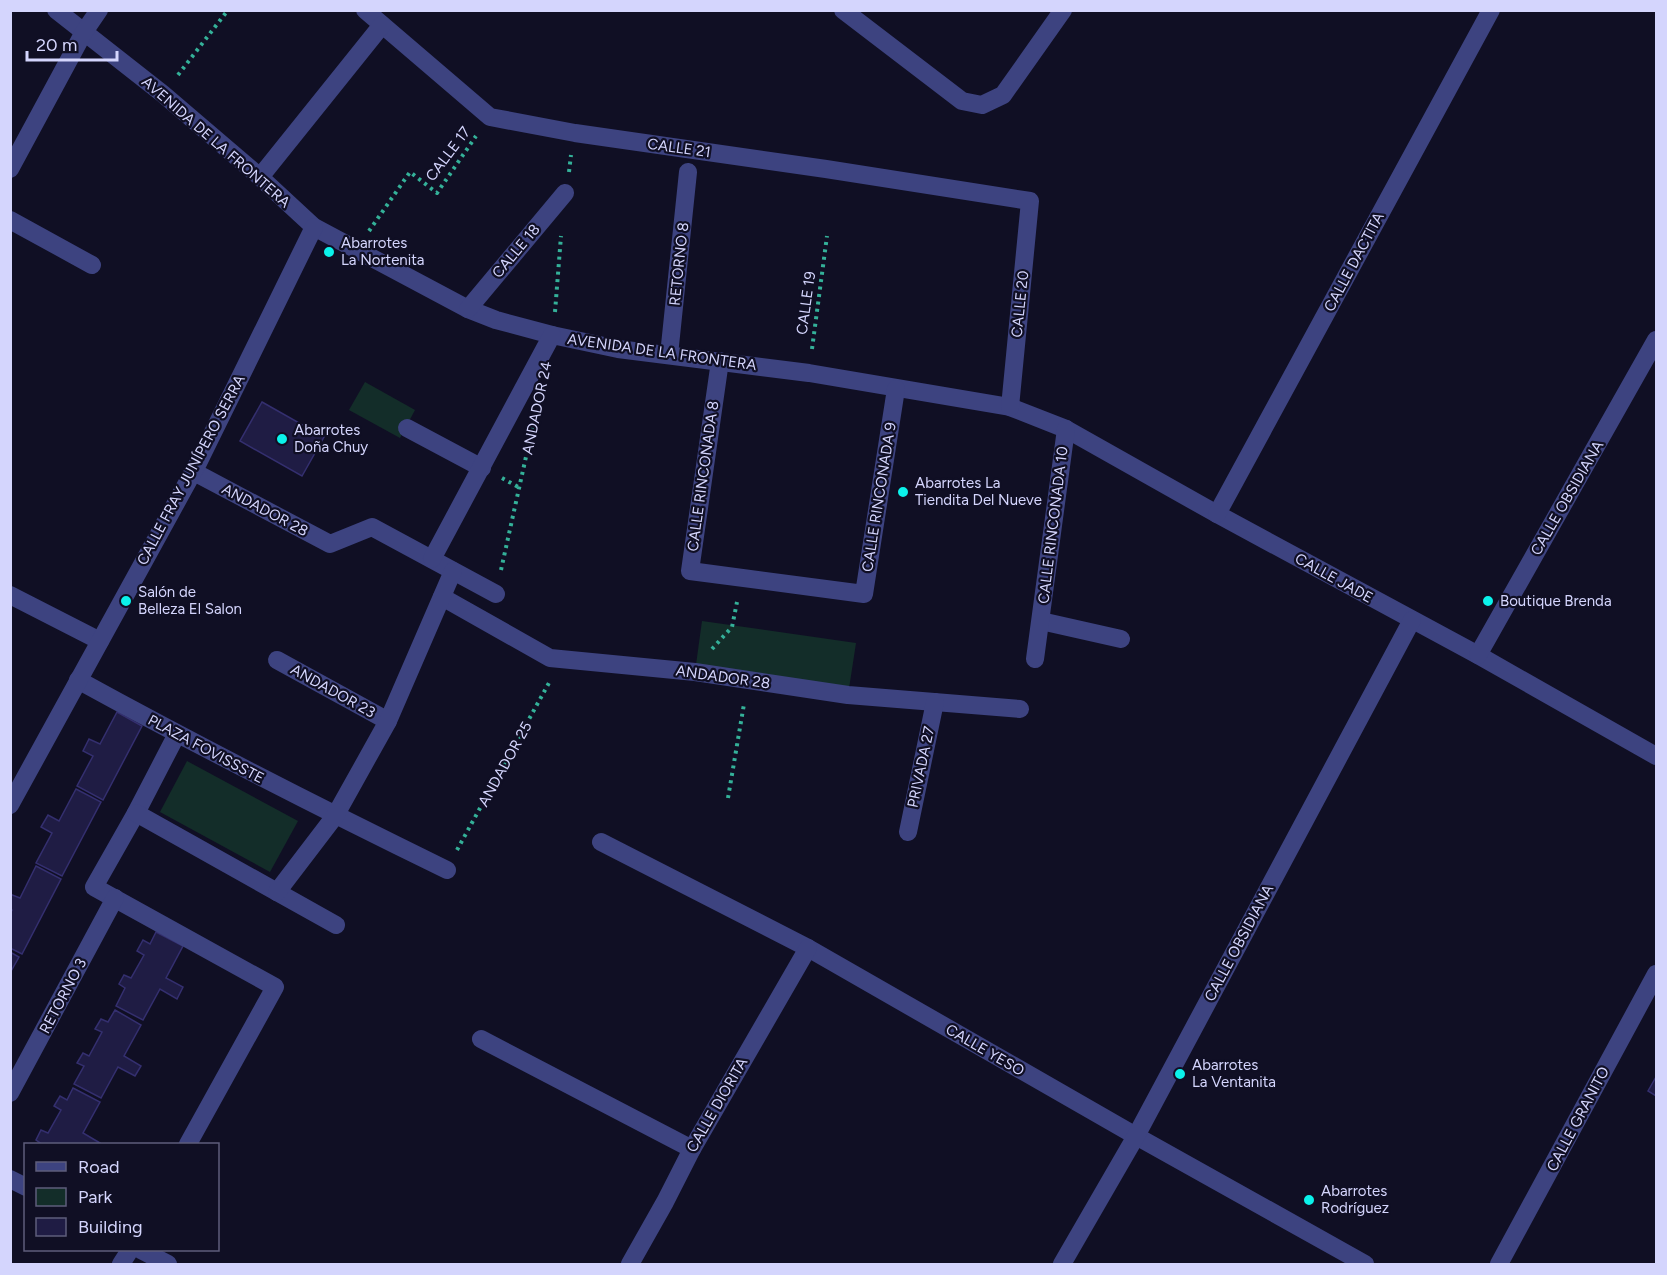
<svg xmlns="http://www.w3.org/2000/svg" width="1667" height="1275" viewBox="0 0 1667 1275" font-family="Figtree,sans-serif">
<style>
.green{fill:#132d29}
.building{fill:#1f1c44;stroke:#342f6f;stroke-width:1.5}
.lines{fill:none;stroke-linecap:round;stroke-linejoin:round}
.path{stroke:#34b199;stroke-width:4;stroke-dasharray:3 4.5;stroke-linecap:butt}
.minor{stroke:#3d4380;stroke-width:18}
.poi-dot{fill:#0bf2eb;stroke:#100f24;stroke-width:2}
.labels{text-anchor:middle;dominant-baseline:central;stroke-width:4.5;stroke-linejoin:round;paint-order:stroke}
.street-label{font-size:15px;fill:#d4d5fd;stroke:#100f24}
.poi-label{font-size:15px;fill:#d4d5fd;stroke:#100f24;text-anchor:start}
</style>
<rect width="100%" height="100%" fill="#100f24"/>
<g class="green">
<path d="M365,382L415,410L400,438L349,410Z"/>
<path d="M702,621L856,643L848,695L695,672Z"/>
<path d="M187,761L298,821L270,872L160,812Z"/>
</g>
<g class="building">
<path d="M262,402L324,437L302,476L240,441Z"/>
<path d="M117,712L142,726L103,800L77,786L93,756L83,751L89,739L100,744Z"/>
<path d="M76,789L101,802L62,876L36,863L52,833L41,827L48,815L59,821Z"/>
<path d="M36,866L61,879L22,954L10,948V914L12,910L10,909V894L20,898Z"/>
<path d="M156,932L183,946L166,978L183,987L177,999L160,989L143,1020L116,1006L125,988L119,984L124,975L131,978L144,955L137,951L143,940L150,944Z"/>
<path d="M10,952L19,957L10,973Z"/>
<path d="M115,1010L141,1025L124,1056L141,1066L135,1076L118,1067L101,1098L74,1084L84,1066L77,1063L83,1053L89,1056L102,1032L95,1029L101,1019L108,1022Z"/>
<path d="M1656,1077V1096L1648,1091Z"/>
<path d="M73,1088L100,1102L83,1133L100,1143L99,1144H42L36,1140L41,1130L48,1133L61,1110L54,1106L60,1096L67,1100Z"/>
</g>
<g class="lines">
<g class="path">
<path d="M178,75L228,10"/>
<path d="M569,172L571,155"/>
<path d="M369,231L410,172L437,193L476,136"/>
<path d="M555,312L561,236"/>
<path d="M812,349L827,236"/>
<path d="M502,478L520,488"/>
<path d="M501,570L533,425"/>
<path d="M712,649L732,627L737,602"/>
<path d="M728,798L744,704"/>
<path d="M457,850L550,681"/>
</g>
<g class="minor">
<path d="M56,10L163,94L260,177L314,227L468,309L496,320L552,335L618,349L809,373L1010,407L1066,429L1217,514L1478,655L1656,756"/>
<path d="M365,10L490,117L575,133L826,169L1030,201L1010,407"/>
<path d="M843,10L962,101L982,105L1003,95L1063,10"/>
<path d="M10,169L84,32L99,10"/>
<path d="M260,177L382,25"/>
<path d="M10,220L92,265"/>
<path d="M468,309L565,193"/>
<path d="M669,355L688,172"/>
<path d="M720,361L690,571L864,594L896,389"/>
<path d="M407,428L482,468"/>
<path d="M194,472L330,544L372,527L496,594"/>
<path d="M1217,514L1491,10"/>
<path d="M432,559L552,335"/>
<path d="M10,595L100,641"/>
<path d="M442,597L550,658L695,672L848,695L1020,709"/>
<path d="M1041,621L1121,639"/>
<path d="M1478,655L1656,340"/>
<path d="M1035,659L1066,429"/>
<path d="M277,660L388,721"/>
<path d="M78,680C200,747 322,809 447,870"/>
<path d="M177,734L136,813L94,887L275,987L188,1144"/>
<path d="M10,805L198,463L314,227"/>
<path d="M136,813L336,925"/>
<path d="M908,832L935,702"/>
<path d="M601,842L808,948L1136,1136L1365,1264"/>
<path d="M277,892L335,816L388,721L453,571"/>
<path d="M481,1039L692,1149"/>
<path d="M10,1093L115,898"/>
<path d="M10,1179L26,1187"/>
<path d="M141,1250L168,1264"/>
<path d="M121,1264L130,1250"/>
<path d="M630,1264L665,1202L692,1149L808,948"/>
<path d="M1062,1264L1136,1136L1412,620"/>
<path d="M1499,1264L1656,974"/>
</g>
</g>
<g class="poi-dot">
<circle cx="329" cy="252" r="6"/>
<circle cx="282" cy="439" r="6"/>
<circle cx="903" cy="492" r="6"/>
<circle cx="126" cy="601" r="6"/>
<circle cx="1488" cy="601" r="6"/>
<circle cx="1180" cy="1074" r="6"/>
<circle cx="1309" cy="1200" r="6"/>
</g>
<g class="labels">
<g class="street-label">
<text transform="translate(216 142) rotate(41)">AVENIDA DE LA FRONTERA</text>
<text transform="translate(679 148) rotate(8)">CALLE 21</text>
<text transform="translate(448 154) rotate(-53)">CALLE 17</text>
<text transform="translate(516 251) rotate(-50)">CALLE 18</text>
<text transform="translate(1354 262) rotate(-62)">CALLE DACTITA</text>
<text transform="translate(679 264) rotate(-84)">RETORNO 8</text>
<text transform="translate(806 303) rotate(-82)">CALLE 19</text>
<text transform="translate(1020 304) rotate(-84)">CALLE 20</text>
<text transform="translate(662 352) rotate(8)">AVENIDA DE LA FRONTERA</text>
<text transform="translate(537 408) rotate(-78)">ANDADOR 24</text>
<text transform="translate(191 470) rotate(-62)">CALLE FRAY JUNÍPERO SERRA</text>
<text transform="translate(703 476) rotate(-82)">CALLE RINCONADA 8</text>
<text transform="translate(879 497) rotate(-81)">CALLE RINCONADA 9</text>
<text transform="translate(1567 498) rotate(-60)">CALLE OBSIDIANA</text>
<text transform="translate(265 510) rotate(28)">ANDADOR 28</text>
<text transform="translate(1053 525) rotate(-83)">CALLE RINCONADA 10</text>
<text transform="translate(1334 578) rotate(29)">CALLE JADE</text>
<text transform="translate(723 677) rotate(8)">ANDADOR 28</text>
<text transform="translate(333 691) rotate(29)">ANDADOR 23</text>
<text transform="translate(206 749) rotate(28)">PLAZA FOVISSSTE</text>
<text transform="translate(505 764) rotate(-61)">ANDADOR 25</text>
<text transform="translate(921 767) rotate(-78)">PRIVADA 27</text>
<text transform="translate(1239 943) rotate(-62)">CALLE OBSIDIANA</text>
<text transform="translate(63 996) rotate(-62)">RETORNO 3</text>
<text transform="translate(985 1050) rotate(30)">CALLE YESO</text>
<text transform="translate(717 1105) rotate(-60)">CALLE DIORITA</text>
<text transform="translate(1578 1119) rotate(-62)">CALLE GRANITO</text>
</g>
<g class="poi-label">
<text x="341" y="243">Abarrotes<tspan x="341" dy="17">La Nortenita</tspan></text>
<text x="294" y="430">Abarrotes<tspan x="294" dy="17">Doña Chuy</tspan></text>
<text x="915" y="483">Abarrotes La<tspan x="915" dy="17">Tiendita Del Nueve</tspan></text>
<text x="138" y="592">Salón de<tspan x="138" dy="17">Belleza El Salon</tspan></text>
<text x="1500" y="601">Boutique Brenda</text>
<text x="1192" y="1065">Abarrotes<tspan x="1192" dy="17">La Ventanita</tspan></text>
<text x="1321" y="1191">Abarrotes<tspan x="1321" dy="17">Rodríguez</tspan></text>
</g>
</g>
<rect width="1667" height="1275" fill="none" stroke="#d4d5fd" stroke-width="24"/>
<rect x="24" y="1143" width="195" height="108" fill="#100f24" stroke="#5e5e7b" stroke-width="1.5"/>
<rect x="36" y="1162" width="30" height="9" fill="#3d4380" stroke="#5e5e7b" stroke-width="1.5"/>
<text x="78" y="1173" font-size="18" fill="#d4d5fd">Road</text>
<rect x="36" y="1188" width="30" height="18" fill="#132d29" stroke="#5e5e7b" stroke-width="1.5"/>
<text x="78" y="1203" font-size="18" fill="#d4d5fd">Park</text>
<rect x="36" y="1218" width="30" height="18" fill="#1f1c44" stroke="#5e5e7b" stroke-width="1.5"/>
<text x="78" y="1233" font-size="18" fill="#d4d5fd">Building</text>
<path d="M27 51v9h90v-9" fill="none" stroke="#d4d5fd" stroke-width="3"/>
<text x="36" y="51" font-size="18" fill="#d4d5fd" stroke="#100f24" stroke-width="4.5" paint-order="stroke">20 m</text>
</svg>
